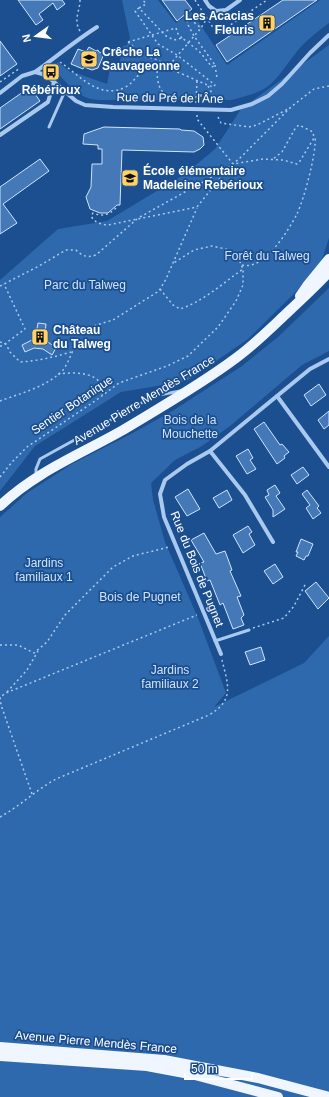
<svg xmlns="http://www.w3.org/2000/svg" width="329" height="1097" viewBox="0 0 329 1097" font-family="Arial,sans-serif">
<style>
.green{fill:#2e69ad}
.building{fill:#4478b7;stroke:#cfe3fa}
.lines{fill:none;stroke-linecap:round;stroke-linejoin:round}
.path{stroke:#a9c9ee;stroke-width:1.5;stroke-dasharray:2 3;stroke-linecap:butt}
.service{stroke:#a9c9ee;stroke-width:3}
.minor{stroke:#a9c9ee;stroke-width:4}
.primary{stroke:#f0f6ff;stroke-width:10}
.labels{text-anchor:middle;dominant-baseline:central;stroke-width:3.5;stroke-linejoin:round;paint-order:stroke}
.poi-label{font-size:12px;font-weight:bold;fill:#fff;stroke:#1b4f8f;text-anchor:start}
.street-label{font-size:12px;fill:#fff;stroke:#1b4f8f}
.park-label{font-size:12px;fill:#cfe3fa;stroke:#1b4f8f}
</style>
<rect width="100%" height="100%" fill="#1b4f8f"/>
<g class="green">
<path d="M122,0H158L176,23L192,12L227,65L320,0H329V23C317,32 304,42 295,54C286,65 279,78 267,87C257,94 244,96 232,100H105C98,100 89,100 83,96C76,92 55,74 55,66L58,62L70,72L76,73L107,84L110,69L118,72L123,46L127,45L130,38Z"/>
<path d="M329,45V238L319,269L248,339L187,381L121,392L35,446L0,491V280L58,229L107,221L185,174L215,149L241,109Z"/>
<path d="M329,288V351L302,365L230,426L202,446L175,460L151,483L153,500L165,542L198,618L226,693L214,707L304,663L329,636V1093L326,1097H0V517L27,493L72,464L131,434L174,410L242,366L278,337Z"/>
</g>
<g class="building">
<path d="M18,0H62L65,4L57,10L53,3L39,14L43,20L36,25Z"/>
<path d="M162,0H185L192,9L177,21Z"/>
<path d="M283,0H317L227,62L216,45Z"/>
<path d="M0,41L17,64L0,76Z"/>
<path d="M89,47L96,51L98,50L99,52L104,54L98,68L92,70L84,67L83,69L71,64L78,49L86,52Z"/>
<path d="M30,87L40,101L0,129V108Z"/>
<path d="M104,127L180,129L181,130L194,131L203,137L204,145L200,149L194,152L122,150L120,205H117L108,213H100L90,209L86,197L91,187L92,164H102V149H98V145L83,144L84,134Z"/>
<path d="M40,159L49,171L3,204L17,223L0,234V187Z"/>
<path d="M38,323L46,324L45,334L48,342L56,348L52,355L43,349L34,348L25,352L22,345L32,340L36,334Z"/>
<path d="M319,384L326,395L311,406L304,395Z"/>
<path d="M329,411V425L324,429L318,420Z"/>
<path d="M264,422L280,445L282,444L289,452L284,456L285,458L277,464L254,429Z"/>
<path d="M248,449L253,458L250,460L256,469L247,474L236,456Z"/>
<path d="M303,467L309,475L297,484L291,475Z"/>
<path d="M275,485L280,493L276,496L285,509L273,517V510L265,497L269,495L267,490Z"/>
<path d="M188,489L200,509L187,516L175,497Z"/>
<path d="M227,490L232,500L219,508L213,498Z"/>
<path d="M307,490L319,506L317,508L321,513L313,519L306,508L310,505L302,494Z"/>
<path d="M248,526L252,532L249,534L255,545L243,553L233,535Z"/>
<path d="M204,533L216,554L225,551L232,570L230,571L241,596L237,597L244,615L241,618L244,625L233,629L223,603L220,605L210,580L207,581L200,563L204,562L191,540Z"/>
<path d="M301,539L313,544L308,556H306L304,560L296,556L298,552H296Z"/>
<path d="M275,564L283,577L273,584L264,571Z"/>
<path d="M316,582L329,598L318,609L305,591Z"/>
<path d="M261,647L265,660L250,665L245,652Z"/>
</g>
<g class="lines">
<g class="path">
<path d="M195,0L214,29L217,32H220L267,0"/>
<path d="M139,8L146,4L143,0"/>
<path d="M80,31C73,20 80,11 80,0"/>
<path d="M128,42L176,28L178,34L182,38"/>
<path d="M128,42L132,45L139,57C150,55 158,60 168,66"/>
<path d="M60,62C78,74 94,95 118,90C122,89 128,86 131,83C139,75 143,68 155,66C167,65 200,83 213,87L215,85L177,55L158,44L135,11L139,8L166,36L174,40L182,38L199,51L212,67L215,65L194,36L187,23L188,20L190,19L201,28L207,18"/>
<path d="M215,65L217,78"/>
<path d="M157,66C157,84 158,90 173,102"/>
<path d="M166,69L201,28"/>
<path d="M0,82L20,68"/>
<path d="M208,86L213,95"/>
<path d="M196,103L197,80"/>
<path d="M197,115V119L233,164L263,159L283,160L297,164L300,161L314,138L313,132L299,125L296,127L282,152L273,159"/>
<path d="M218,117L221,123L249,127L257,125L290,108"/>
<path d="M116,208C109,215 103,217 93,213L91,216C95,223 100,224 108,225L197,207L229,167L239,159L291,107L314,89L329,86"/>
<path d="M140,217L228,168"/>
<path d="M242,265C264,271 288,231 297,214C304,199 317,152 315,136"/>
<path d="M0,286L39,266L66,250H76C82,256 87,258 96,255L137,219"/>
<path d="M160,289L173,305L180,309C204,301 223,283 243,269"/>
<path d="M0,342L6,344L10,352L20,362C38,361 54,357 71,352"/>
<path d="M0,346H2L25,329L4,284"/>
<path d="M58,374C75,372 106,371 102,396"/>
<path d="M0,401C21,393 47,387 63,370C69,363 78,337 81,328L93,326L113,320L159,291L166,279L197,208"/>
<path d="M0,477L12,462L27,447L95,401L119,383L167,366L188,356L218,327L236,301L243,285V269L238,257L230,250L212,246L194,250L172,264"/>
<path d="M253,628L284,618L294,606L306,583"/>
<path d="M0,645H18L34,653L47,642L65,615L113,567L133,556L169,547"/>
<path d="M7,692L27,670L38,651"/>
<path d="M32,794L1,705L0,697L6,693L197,615"/>
<path d="M0,817C20,806 36,790 56,779L209,715C235,700 228,685 222,660"/>
</g>
<g class="service">
<path d="M49,127L65,91"/>
<path d="M36,476V469L40,459L154,396L180,391"/>
<path d="M215,641L249,630"/>
</g>
<g class="minor">
<path d="M205,0L209,6L216,11L226,10L240,0"/>
<path d="M35,72C56,57 75,41 97,27"/>
<path d="M0,93L22,76L35,72L46,75L76,101L85,105L113,107L231,110L252,104L268,96L282,84L310,53L329,35"/>
<path d="M0,135L48,102L54,82"/>
<path d="M277,396L329,467"/>
<path d="M210,451L245,495L273,542"/>
<path d="M221,654L164,517L160,494L165,480L187,464L210,451L310,369L329,359"/>
</g>
<g class="primary">
<path d="M300,296L307,286L329,259"/>
<path d="M0,506C35,472 81,454 123,430C161,407 200,385 236,358C254,345 271,328 288,312C302,299 316,286 329,272"/>
<path d="M0,1047L164,1060L258,1078L329,1097"/>
<path d="M0,1056L147,1066L195,1075L278,1097"/>
</g>
</g>
<defs>
<symbol id="building-square" viewBox="-11 -11 22 22"><rect x="-9" y="-9" width="18" height="18" rx="4" fill="#ffd166" stroke="#1b4f8f"/><path d="M-4-6H4V6H1V3H-1V6H-4ZM-2.5-4.3h1.7v1.8h-1.7ZM.8-4.3h1.7v1.8H.8ZM-2.5-1h1.7V.8h-1.7ZM.8-1h1.7V.8H.8Z" fill="#111"/></symbol>
<symbol id="school-square" viewBox="-11 -11 22 22"><rect x="-9" y="-9" width="18" height="18" rx="4" fill="#ffd166" stroke="#1b4f8f"/><path d="M0-5L7-2L0 1L-7-2ZM-4 1L0 2.5L4 1V4Q0 6-4 4Z" fill="#111"/></symbol>
<symbol id="bus-square" viewBox="-11 -11 22 22"><rect x="-9" y="-9" width="18" height="18" rx="4" fill="#ffd166" stroke="#1b4f8f"/><path d="M-5-6H5V4H4V6H2V4H-2V6H-4V4H-5ZM-3.5-4V0h7V-4ZM-3.5 1.2v1.5H-2V1.2ZM2 1.2v1.5H3.5V1.2Z" fill="#111"/></symbol>
</defs>
<g fill-rule="evenodd">
<use href="#building-square" x="257" y="13" width="20" height="20"/>
<use href="#school-square" x="79" y="49" width="20" height="20"/>
<use href="#bus-square" x="41" y="62" width="20" height="20"/>
<use href="#school-square" x="120" y="168" width="20" height="20"/>
<use href="#building-square" x="30" y="327" width="20" height="20"/>
</g>
<g class="labels">
<g class="poi-label">
<text x="254" y="16" text-anchor="end">Les Acacias<tspan x="254" dy="14">Fleuris</tspan></text>
<text x="102" y="52">Crêche La<tspan x="102" dy="14">Sauvageonne</tspan></text>
<text x="51" y="90" text-anchor="middle">Rébérioux</text>
<text x="143" y="171">École élémentaire<tspan x="143" dy="14">Madeleine Rebérioux</tspan></text>
<text x="53" y="330">Château<tspan x="53" dy="14">du Talweg</tspan></text>
</g>
<g class="street-label">
<text transform="translate(170 98) rotate(1)">Rue du Pré de l'Âne</text>
<text transform="translate(144 400) rotate(-31)">Avenue Pierre Mendès France</text>
<text transform="translate(72 405) rotate(-34)">Sentier Botanique</text>
<text transform="translate(197 569) rotate(68)">Rue du Bois de Pugnet</text>
<text transform="translate(96 1042) rotate(5)">Avenue Pierre Mendès France</text>
</g>
<g class="park-label">
<text x="267" y="256">Forêt du Talweg</text>
<text x="85" y="285">Parc du Talweg</text>
<text x="190" y="420">Bois de la<tspan x="190" dy="14">Mouchette</tspan></text>
<text x="44" y="563">Jardins<tspan x="44" dy="14">familiaux 1</tspan></text>
<text x="140" y="597">Bois de Pugnet</text>
<text x="170" y="670">Jardins<tspan x="170" dy="14">familiaux 2</tspan></text>
</g>
</g>
<g transform="translate(36 36) rotate(256)" stroke="#1b4f8f" stroke-width="3" paint-order="stroke">
<path d="M0-3L7 15L0 10L-7 15Z" fill="#ffffff"/>
<text y="-6" font-size="11" font-weight="bold" text-anchor="middle" fill="#ffffff">N</text>
</g>
<path d="M185 1073v6h67v-6" fill="none" stroke="#ffffff" stroke-width="2"/>
<text x="191" y="1073" font-size="12" fill="#ffffff" stroke="#1b4f8f" stroke-width="3" paint-order="stroke">50 m</text>
</svg>
